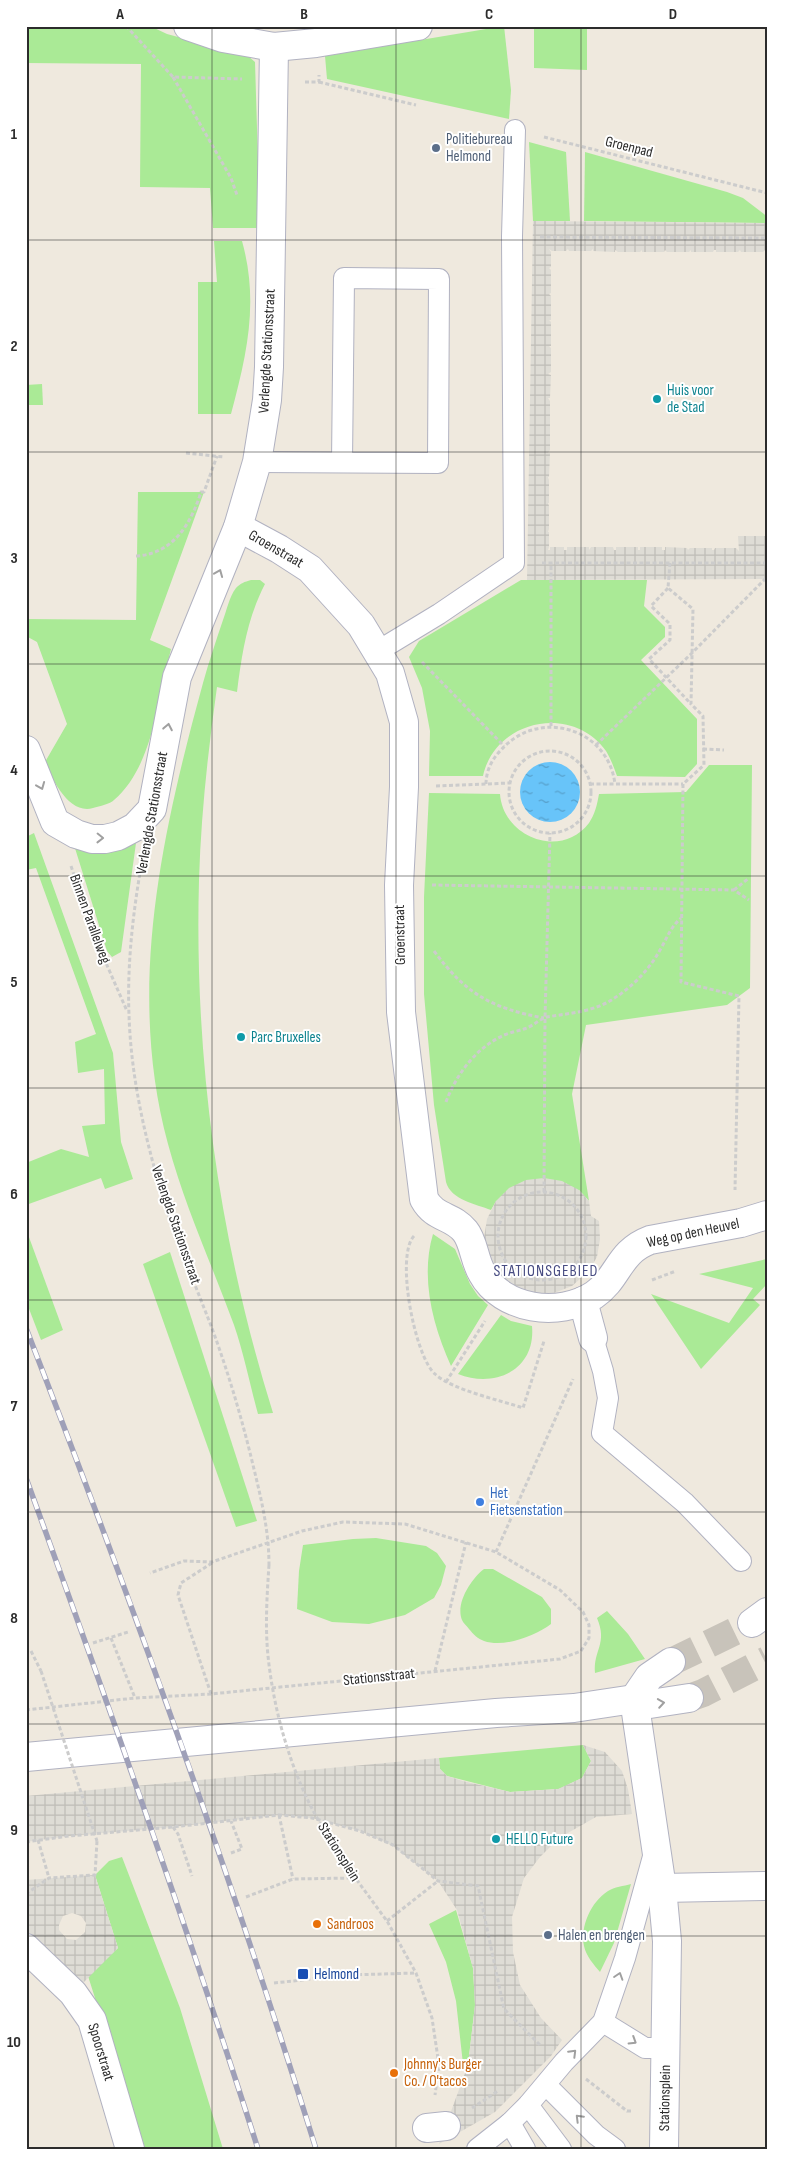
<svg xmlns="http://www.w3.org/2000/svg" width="793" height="2175" viewBox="0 0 793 2175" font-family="'Sofia Sans Condensed',sans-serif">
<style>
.grass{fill:#aaea96}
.plaza{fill:url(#plaza-grid);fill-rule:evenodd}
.water{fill:url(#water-ripples)}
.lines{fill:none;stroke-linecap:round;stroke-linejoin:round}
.secondary-tunnel{stroke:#c8c3ba;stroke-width:28;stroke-dasharray:28 14;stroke-linecap:butt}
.lane-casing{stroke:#b1b2c1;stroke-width:22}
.street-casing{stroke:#b1b2c1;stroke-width:30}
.secondary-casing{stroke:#b1b2c1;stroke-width:30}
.path{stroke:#ccc;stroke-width:3;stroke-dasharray:4 2.5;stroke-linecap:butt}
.lane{stroke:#fff;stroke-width:20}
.street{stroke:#fff;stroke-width:28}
.secondary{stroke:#fff;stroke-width:28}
.rail-casing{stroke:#9fa0b8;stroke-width:5.5}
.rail{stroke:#fff;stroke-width:4;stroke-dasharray:11;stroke-linecap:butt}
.path-bridge{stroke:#ccc;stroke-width:3;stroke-dasharray:4 2.5;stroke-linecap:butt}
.oneway{stroke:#a0a0a0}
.grid{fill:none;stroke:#2c2c2c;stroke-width:1;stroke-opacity:0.55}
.service-dot{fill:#5c6f8a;stroke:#fff;stroke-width:2}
.culture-dot{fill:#0f9aa8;stroke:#fff;stroke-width:2}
.shop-dot{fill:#3f7fe0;stroke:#fff;stroke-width:2}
.food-dot{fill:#e8710a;stroke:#fff;stroke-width:2}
.transit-dot{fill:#1a4fb4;stroke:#fff;stroke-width:2}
.labels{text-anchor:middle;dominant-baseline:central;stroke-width:4;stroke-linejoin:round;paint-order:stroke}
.service-label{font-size:15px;fill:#4e5e75;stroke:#fff;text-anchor:start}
.street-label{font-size:15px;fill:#2c2c2c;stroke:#fff}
.culture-label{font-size:15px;fill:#0d838f;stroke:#fff;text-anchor:start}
.shop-label{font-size:15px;fill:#366cbe;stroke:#fff;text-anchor:start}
.food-label{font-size:15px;fill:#c56008;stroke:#fff;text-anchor:start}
.transit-label{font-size:15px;fill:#164399;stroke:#fff;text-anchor:start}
.neighbourhood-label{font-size:16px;letter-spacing:1px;fill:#484c82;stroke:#fff}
.neatline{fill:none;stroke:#2c2c2c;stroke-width:2}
.grid-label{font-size:16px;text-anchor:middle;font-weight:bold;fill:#2c2c2c}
</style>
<defs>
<pattern id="plaza-grid" width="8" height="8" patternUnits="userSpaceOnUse" patternTransform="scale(1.25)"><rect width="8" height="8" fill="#dedcd5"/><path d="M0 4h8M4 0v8" fill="none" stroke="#bfbdb7"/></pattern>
<pattern id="water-ripples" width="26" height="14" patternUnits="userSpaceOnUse" patternTransform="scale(1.25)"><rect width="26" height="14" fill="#68c4f9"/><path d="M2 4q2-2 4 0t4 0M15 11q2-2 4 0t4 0" fill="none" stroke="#569fca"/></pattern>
</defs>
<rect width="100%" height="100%" fill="#efe9de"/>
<g class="grass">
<path d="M26,26H150L167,34L248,56L255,62L260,228H213L210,188L140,187L141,64L26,63Z"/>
<path d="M504,26L511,90L509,119L327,79L325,56Z"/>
<path d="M556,26H587V70L534,68V29Z"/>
<path d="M529,142L566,152L570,221H533Z"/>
<path d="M585,152L727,192L743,198L764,214L767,217V223L584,221Z"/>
<path d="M214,241H242C259,302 247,354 231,414H198V282H217Z"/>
<path d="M42,384L43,405H26V385Z"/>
<path d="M138,492H204L150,640L171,649C159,696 153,767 114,800C110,804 100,806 93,808C69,815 52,779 45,762L67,724L37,642L26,636V619L136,620Z"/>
<path d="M251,580H260L265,584C247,619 242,653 237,692L217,687C208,751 201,815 199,880C194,1061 219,1240 273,1413L258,1414C250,1385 244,1354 234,1325C212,1265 185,1207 168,1144C126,990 162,833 203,683C209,661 216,641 223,620C227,610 229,597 236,588C241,583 244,582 251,580Z"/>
<path d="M521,580H647L644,606L665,627V637L641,660L697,719V764L685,777L617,776C614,768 611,759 606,751C572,703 495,720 483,776H429L430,731L422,688L409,657L419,641Z"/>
<path d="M709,765H752L750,988L727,1005L586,1025L572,1094L589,1201L579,1190L496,1201L491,1210C476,1204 451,1200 446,1182L434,1105L424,994V897L429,793L500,794C503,837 561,860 589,823C595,814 597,805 599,794L686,792Z"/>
<path d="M34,833L113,1053L121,1142L133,1179L105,1189L101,1178L26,1205V1163L61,1149L89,1157L82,1126L105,1124L104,1069L78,1073L75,1042L96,1034L36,868L26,870V837Z"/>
<path d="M136,843L121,952L112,957L107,951L74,845L121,849Z"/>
<path d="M26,1229L63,1330L41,1340L26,1301Z"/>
<path d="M433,1234L455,1249L470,1284L478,1296L488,1305L451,1366C433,1326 420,1278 433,1234Z"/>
<path d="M170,1252L257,1521L236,1527L143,1264Z"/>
<path d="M767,1259V1284L753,1299L760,1305L701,1369L651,1294L729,1323L753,1288L699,1274Z"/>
<path d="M501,1315L511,1321L532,1326C536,1370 495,1389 458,1374Z"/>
<path d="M376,1538L426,1546L437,1553L446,1566L441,1585L434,1598L405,1615L369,1624L332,1622L297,1609L299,1571L303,1545L353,1539Z"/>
<path d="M484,1569H493L542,1597L551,1609V1624C535,1636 504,1648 484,1641C478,1639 473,1634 469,1629C467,1626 463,1623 462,1620C455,1603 472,1578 484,1569Z"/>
<path d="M607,1611L628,1634L645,1659L595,1673C593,1650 608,1644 597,1618Z"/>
<path d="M583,1745L591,1761L582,1778L559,1789L510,1792L447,1776L440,1769L439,1758Z"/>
<path d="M122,1857L180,2008L223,2149H143L88,1976L118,1948L95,1875L109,1861Z"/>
<path d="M631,1884L614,1943L600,1972C594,1965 586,1956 584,1946C580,1926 591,1902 608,1891C614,1887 624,1886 631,1884Z"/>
<path d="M456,1910L473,1968L475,2005L468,2065L463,2064L456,2001L446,1962L429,1924Z"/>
</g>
<g class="plaza">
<path d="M533,221L767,223V252L765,250L763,252H741L740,250L738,252H716V250H714L713,252H691V250L689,252H667L665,250L664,252H642V250L640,252H618L615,250V252L593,251V249L591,251H569L568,249L566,251H552L549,249L551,252V267L549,268L551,270V293L549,294L551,296V320H549L551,322V346H549L551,348V372L548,374L551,375L550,398H548L550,401V450L548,453H550L549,477H548L549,480V503H548L549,506V529L548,532H549V547L548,550H550V547H564V550H567V547H589V550L591,547H613L614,550H616V547H638V550H640V547H662V550H665V547L687,548L688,550L690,548H712V550H714L715,548H736L739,551L738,536H767V579L527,580Z"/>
<path d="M544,1178L562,1181L579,1190L589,1201L591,1216L599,1221L600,1239L597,1257L588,1272L572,1286L554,1293L534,1294L515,1287L499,1275L489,1258L484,1238L487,1219L496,1201L509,1188L526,1180Z"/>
<path d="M583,1745L605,1752L622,1771L628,1789L632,1814L596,1817L559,1838L540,1857L524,1878L512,1917L513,1952L520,1985L541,2018L562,2040L551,2056L495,2112L439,2144L468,2065L475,2005L473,1968L457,1910L438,1881L393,1846L360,1831L312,1818L279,1815L173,1827L69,1836L26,1842V1796L439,1758L440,1769L447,1776L463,1781L510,1792L558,1789L582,1778L591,1761Z"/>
<path d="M95,1875L118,1948L73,1993L26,1948V1880ZM72,1913L81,1916L86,1923L85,1932L76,1940L67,1939L59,1930V1925L63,1916Z"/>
</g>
<circle class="water" cx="550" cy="792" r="30"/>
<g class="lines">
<g class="secondary-tunnel">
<path d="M671,1662L752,1623"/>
<path d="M689,1698L703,1693L767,1660"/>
</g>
<defs>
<g id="lane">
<path d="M257,462L438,463L439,279L344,278L342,462"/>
<path d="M378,651L439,614L514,563L512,236L515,130"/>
<path d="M593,1338L603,1371L608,1398L602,1433L685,1503L741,1561"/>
<path d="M603,2022L645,2048H666"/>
<path d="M546,2085L596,2135L615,2149"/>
<path d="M528,2105L561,2149"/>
<path d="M510,2123L525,2149"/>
<path d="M477,2149L510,2123L528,2105L564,2062L603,2022L625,1958L654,1853"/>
</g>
<g id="street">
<path d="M188,26L223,38L274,47L316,43L418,26"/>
<path d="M238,527L279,549L310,569L361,625L390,673L404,722V787L399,885L401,1012L424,1199C435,1219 452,1215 465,1231C474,1242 474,1260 482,1273C502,1310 559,1318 594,1295C619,1278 618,1252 650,1240L741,1223L767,1215"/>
<path d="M26,750L55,822L76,834L92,839H105L118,836L135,827L152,809L177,677L238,527L257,462L267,400L269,367L274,47"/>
<path d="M583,1301L593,1338"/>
<path d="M634,1699L662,1888L667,1941L664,2149"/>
<path d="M662,1888L767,1886"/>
<path d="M26,1948L73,1993L92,2020L130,2149"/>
<path d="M427,2128L446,2126"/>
</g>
<g id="secondary">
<path d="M752,1623L767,1612"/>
<path d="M634,1699L649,1677L671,1662"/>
<path d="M26,1757L496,1713L574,1708L634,1699L650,1704L689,1698"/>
</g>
</defs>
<use href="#lane" class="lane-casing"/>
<use href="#street" class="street-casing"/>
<use href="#secondary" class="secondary-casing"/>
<g class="path">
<path d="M126,26L173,77L242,79"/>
<path d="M173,77L231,178L237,195"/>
<path d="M305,82H319V75"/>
<path d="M319,82L416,105"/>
<path d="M544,137L767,193"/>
<path d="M540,237L767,238"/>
<path d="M186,453L224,457"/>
<path d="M136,556C173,554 191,524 201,492H204L217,456"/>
<path d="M542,563H767"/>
<path d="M670,563L668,588L693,609L691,704L703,716L704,765L683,784L681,982L739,996L735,1190"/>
<path d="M668,588L651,606L670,624V640L649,659L691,704"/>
<path d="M422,662L504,746"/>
<path d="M551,726V563"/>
<path d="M596,745L692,653L767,577"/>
<path d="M703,749L724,750"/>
<circle cx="550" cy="792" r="41"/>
<path d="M486,784C486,771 492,759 501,750C538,708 608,727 615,784"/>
<path d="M590,784H683"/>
<path d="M436,786L510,783"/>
<path d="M142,861C133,912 127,964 129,1015C131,1079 146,1143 165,1204C179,1247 197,1289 213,1331C229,1375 242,1419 253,1465C261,1498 269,1530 269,1565"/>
<path d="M71,866L99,947L127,1011"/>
<path d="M432,885L734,890L749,900"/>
<path d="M734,890L749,878"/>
<path d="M434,951C466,994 491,1008 544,1018"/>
<path d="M446,1102C456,1075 475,1049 502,1036C510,1032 519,1031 527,1028C534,1025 540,1019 547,1017C570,1013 593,1012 613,999C632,987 649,970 660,950C667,938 670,928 681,918"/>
<circle cx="542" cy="1236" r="44"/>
<path d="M544,1192L545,1018L550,833"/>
<path d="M414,1236C395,1256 415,1357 435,1374C452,1390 500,1400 523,1408L544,1341"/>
<path d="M652,1280L676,1271"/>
<path d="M446,1382L485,1321"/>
<path d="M496,1552L573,1379"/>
<path d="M111,1638L135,1698"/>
<path d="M93,1643L128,1632"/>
<path d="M31,1651L41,1671"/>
<path d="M435,1671L466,1542"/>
<path d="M211,1694L178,1595L181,1583L212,1563"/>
<path d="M26,1710L135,1698L211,1694L560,1659L581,1651L589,1638V1625L583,1612L560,1590L496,1552L405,1524L343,1522L302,1531L212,1562L184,1561L150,1573"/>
<path d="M279,1815L293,1879"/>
<path d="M173,1827L178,1834L192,1876"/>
<path d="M38,1840L49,1878"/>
<path d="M26,1842L69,1836L173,1827L279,1815L312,1818L360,1831L393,1845L438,1881L478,1886L504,2009L540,2045"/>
<path d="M231,1853L242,1849L231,1821"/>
<path d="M345,1864L387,1921L416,1973L432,2018L439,2065L435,2095"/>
<path d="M26,1894L49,1878L95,1875L97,1841"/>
<path d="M246,1897L293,1879L354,1878"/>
<path d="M387,1921L438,1881"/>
<path d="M274,1983L349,1975L416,1973"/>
<path d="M586,2079L627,2111H632"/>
<path d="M472,2108L498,2091"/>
</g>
<use href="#lane" class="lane"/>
<use href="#street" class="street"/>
<use href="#secondary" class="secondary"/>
<defs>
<g id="rail">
<path d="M26,1328C131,1599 230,1871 316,2149"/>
<path d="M26,1478C107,1700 186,1923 258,2149"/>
</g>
</defs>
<use href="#rail" class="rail-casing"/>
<use href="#rail" class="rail"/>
<g class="path-bridge">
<path d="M269,1565C267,1595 265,1626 268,1656C273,1703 285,1749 304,1792C315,1817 331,1841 345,1864"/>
<path d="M41,1671L97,1841"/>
</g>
</g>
<defs><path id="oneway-chevron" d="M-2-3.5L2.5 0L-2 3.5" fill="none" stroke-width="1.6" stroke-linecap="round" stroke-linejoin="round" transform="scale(1.25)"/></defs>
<g class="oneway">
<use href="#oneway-chevron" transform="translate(219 573) rotate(-68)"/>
<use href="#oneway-chevron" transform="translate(168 727) rotate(-79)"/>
<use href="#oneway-chevron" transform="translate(41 786) rotate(68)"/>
<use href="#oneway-chevron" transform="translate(100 838) rotate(1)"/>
<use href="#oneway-chevron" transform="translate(661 1703) rotate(-9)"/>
<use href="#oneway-chevron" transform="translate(619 1976) rotate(-72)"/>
<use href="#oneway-chevron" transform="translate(633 2041) rotate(32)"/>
<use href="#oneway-chevron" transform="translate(573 2053) rotate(-45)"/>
<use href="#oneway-chevron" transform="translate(579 2118) rotate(-135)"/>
</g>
<path class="grid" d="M212,26V2149M396,26V2149M581,26V2149M26,240H767M26,452H767M26,664H767M26,876H767M26,1088H767M26,1300H767M26,1512H767M26,1724H767M26,1936H767"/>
<g class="service-dot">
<circle cx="436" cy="148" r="5"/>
<circle cx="548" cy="1935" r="5"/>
</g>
<g class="culture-dot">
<circle cx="657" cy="399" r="5"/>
<circle cx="241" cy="1037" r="5"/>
<circle cx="496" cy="1839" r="5"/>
</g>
<circle class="shop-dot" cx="480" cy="1502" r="5"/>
<g class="food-dot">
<circle cx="317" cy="1924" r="5"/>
<circle cx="394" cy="2073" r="5"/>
</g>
<rect class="transit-dot" x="297" y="1968" width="12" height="12" rx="2.5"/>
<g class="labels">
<g class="service-label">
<text x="446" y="139">Politiebureau<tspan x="446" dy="17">Helmond</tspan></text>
<text x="558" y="1935">Halen en brengen</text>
</g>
<g class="street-label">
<text transform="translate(629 147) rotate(14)">Groenpad</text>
<text transform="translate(267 351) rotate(-87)">Verlengde Stationsstraat</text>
<text transform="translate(276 549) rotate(30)">Groenstraat</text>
<text transform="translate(152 813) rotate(-80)">Verlengde Stationsstraat</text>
<text transform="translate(90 919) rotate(70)">Binnen Parallelweg</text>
<text transform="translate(400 935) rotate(-91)">Groenstraat</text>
<text transform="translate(176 1225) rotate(71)">Verlengde Stationsstraat</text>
<text transform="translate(693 1233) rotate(-12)">Weg op den Heuvel</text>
<text transform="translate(379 1677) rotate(-6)">Stationsstraat</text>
<text transform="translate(339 1852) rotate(58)">Stationsplein</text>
<text transform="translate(101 2052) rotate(73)">Spoorstraat</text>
<text transform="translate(665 2098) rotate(-89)">Stationsplein</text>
</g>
<g class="culture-label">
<text x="667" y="390">Huis voor<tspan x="667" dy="17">de Stad</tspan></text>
<text x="251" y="1037">Parc Bruxelles</text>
<text x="506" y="1839">HELLO Future</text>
</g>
<g class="shop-label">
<text x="490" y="1493">Het<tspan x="490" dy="17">Fietsenstation</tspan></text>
</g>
<g class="food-label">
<text x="327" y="1924">Sandroos</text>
<text x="404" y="2064">Johnny's Burger<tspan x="404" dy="17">Co. / O'tacos</tspan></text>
</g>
<g class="transit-label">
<text x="314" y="1974">Helmond</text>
</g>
<g class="neighbourhood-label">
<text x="546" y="1271">STATIONSGEBIED</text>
</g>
</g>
<rect width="793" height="2175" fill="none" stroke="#ffffff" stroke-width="55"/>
<rect x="28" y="28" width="738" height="2120" class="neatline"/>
<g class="grid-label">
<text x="120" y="19">A</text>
<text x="304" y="19">B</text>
<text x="489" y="19">C</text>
<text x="673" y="19">D</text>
<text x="14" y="139">1</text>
<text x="14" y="351">2</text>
<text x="14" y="563">3</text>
<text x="14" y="775">4</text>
<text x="14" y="987">5</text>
<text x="14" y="1199">6</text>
<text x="14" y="1411">7</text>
<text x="14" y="1623">8</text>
<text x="14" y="1835">9</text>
<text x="14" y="2047">10</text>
</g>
</svg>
